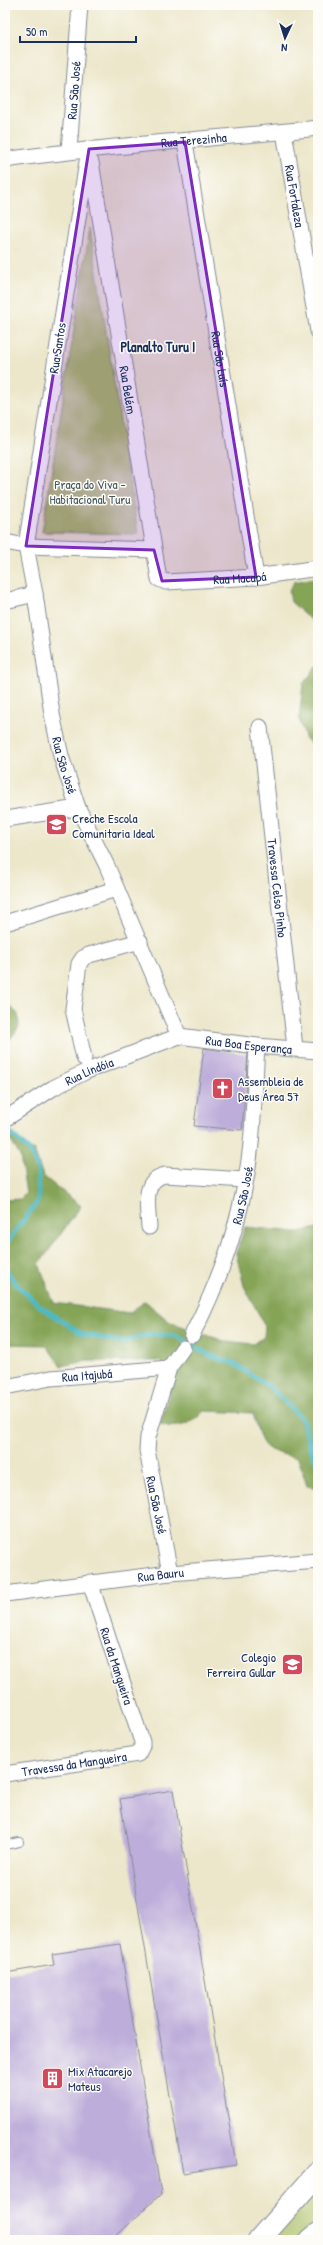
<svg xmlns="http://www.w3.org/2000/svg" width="323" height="2245" viewBox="0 0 323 2245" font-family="'Patrick Hand',sans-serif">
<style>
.green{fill:#a7bc61;stroke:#617660}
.forest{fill:#85a457;stroke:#506a5a}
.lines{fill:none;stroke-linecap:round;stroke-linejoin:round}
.stream{stroke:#4cbac5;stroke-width:4.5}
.building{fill:#bdadda}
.lane-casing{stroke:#848b94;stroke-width:10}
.street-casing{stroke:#848b94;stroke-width:17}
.primary-casing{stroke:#848b94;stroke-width:24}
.lane{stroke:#fff;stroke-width:8}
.street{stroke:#fff;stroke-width:15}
.primary{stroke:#fff;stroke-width:22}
.marked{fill:#7b2cbf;fill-opacity:0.2;stroke:#7b2cbf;stroke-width:3;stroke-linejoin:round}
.labels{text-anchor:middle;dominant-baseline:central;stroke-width:3;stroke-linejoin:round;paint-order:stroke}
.street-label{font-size:13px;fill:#1b2f5e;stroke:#fdfcf7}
.park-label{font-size:13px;fill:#45595f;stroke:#fdfcf7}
.poi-label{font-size:13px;fill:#1b2f5e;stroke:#fdfcf7;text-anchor:start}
.neighbourhood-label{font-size:14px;font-weight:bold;fill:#1b2f5e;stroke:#fdfcf7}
</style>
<rect width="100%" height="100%" fill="#fdfcf7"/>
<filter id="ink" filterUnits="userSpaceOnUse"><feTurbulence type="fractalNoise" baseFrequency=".025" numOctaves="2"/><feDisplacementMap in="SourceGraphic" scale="8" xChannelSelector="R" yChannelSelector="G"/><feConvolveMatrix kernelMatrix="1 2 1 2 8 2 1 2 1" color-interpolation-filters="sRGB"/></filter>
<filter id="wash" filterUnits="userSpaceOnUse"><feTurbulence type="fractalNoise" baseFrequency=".012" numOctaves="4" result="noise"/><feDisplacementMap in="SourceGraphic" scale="16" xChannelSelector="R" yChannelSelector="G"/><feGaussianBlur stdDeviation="0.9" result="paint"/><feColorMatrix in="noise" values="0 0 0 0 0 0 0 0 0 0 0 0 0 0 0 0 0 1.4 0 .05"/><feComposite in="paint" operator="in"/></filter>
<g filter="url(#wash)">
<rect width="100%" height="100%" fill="#ece7cb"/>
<g class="green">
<path d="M90,228L138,534L42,532Z"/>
<path d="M318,2187V2222L294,2240H271Z"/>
</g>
<g class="forest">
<path d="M318,577V626L291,602L289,591L294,582Z"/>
<path d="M318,665V751L306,739L299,719L303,684Z"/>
<path d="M5,1002L18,1014L19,1027L5,1046Z"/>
<path d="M8,1136L34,1151L43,1176L81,1206L39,1264L54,1303L130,1313L145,1301L170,1322L224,1341L254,1344L264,1337L265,1326L244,1286L236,1253L245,1227L297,1232L318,1228V1488L307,1486L298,1458C261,1449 263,1450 253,1413L204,1411C192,1424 178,1430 160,1424L175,1375L159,1361H88L61,1366L46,1345L5,1344V1200L20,1199L26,1193L20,1156Z"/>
</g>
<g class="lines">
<g class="stream">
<path d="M5,1128L30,1151L38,1169V1201L5,1245"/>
<path d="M5,1268L15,1283L41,1307L82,1334L122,1342L152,1334L176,1336L211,1356L233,1363L269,1386L302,1419L311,1450L318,1464"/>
</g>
</g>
<g id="blocks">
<g class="building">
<path d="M204,1048L248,1054L242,1130L194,1126Z"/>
<path d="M173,1790L236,2165L183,2173L120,1799Z"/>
<path d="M120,1944L161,2194L112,2240H5V1973L54,1965L52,1954Z"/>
</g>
</g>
</g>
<g filter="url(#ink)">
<use href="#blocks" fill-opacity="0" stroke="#848b94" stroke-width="1"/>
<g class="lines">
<defs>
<path id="lane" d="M5,1845L19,1842"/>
<g id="street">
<path id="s1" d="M284,132L318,331"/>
<path id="s2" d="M185,142L256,577"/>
<path id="s3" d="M89,149L26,546L35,594L52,714L61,756L78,808L107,866L179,1036"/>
<path id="s4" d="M69,151L80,5"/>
<path id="s5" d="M5,160C109,145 214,139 318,128"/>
<path id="s6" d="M91,162L159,579L166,582L256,577L318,568"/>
<path d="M5,542L26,546L154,550"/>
<path d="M5,601L35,594"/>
<path id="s7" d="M260,727L295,1048"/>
<path d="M5,819L78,808"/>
<path d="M5,923L116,889"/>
<path d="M84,1058L73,1009L79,964L83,958L89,955L140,941"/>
<path id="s8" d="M5,1119L53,1088L87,1071L179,1036L257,1046L318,1051"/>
<path d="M149,1227C148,1208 141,1180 165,1175L245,1180"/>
<path id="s9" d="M192,1335C223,1275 244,1211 251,1144C254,1111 255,1078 257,1046"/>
<path id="s10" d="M5,1387L51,1378L169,1368"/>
<path d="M170,1573L147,1450L148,1437L169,1368L183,1348"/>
<path id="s11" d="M5,1594L170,1573L318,1561"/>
<path id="s12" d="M5,1774L138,1754L142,1746V1742L90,1582"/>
</g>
<g id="primary">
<path d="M259,2240L318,2173"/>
<path d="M311,2240L318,2234"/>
</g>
</defs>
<use href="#lane" class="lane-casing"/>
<use href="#street" class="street-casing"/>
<use href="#primary" class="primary-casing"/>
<use href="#lane" class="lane"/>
<use href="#street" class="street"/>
<use href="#primary" class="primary"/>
</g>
</g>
<path class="marked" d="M185,142L256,577L162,581L154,550L26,546L89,149Z"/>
<defs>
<symbol id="school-square" viewBox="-11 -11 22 22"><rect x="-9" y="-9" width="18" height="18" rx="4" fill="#d1495b" stroke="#fdfcf7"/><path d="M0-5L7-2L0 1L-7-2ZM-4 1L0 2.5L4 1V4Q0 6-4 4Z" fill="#fff"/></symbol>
<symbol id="church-square" viewBox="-11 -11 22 22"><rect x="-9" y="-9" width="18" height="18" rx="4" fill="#d1495b" stroke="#fdfcf7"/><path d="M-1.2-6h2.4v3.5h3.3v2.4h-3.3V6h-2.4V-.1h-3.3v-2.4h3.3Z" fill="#fff"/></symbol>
<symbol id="building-square" viewBox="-11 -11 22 22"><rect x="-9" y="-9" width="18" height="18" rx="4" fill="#d1495b" stroke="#fdfcf7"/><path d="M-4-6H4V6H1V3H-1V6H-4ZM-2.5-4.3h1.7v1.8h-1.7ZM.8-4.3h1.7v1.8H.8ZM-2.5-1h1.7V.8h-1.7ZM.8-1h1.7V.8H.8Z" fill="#fff"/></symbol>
</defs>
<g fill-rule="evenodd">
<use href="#school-square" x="44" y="812" width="25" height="25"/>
<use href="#church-square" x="210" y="1076" width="25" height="25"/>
<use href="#school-square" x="280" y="1652" width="25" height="25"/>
<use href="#building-square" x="40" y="2066" width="25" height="25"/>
</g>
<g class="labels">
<g class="street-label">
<text stroke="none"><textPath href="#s4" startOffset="61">Rua São José</textPath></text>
<text stroke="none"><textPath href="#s5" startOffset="190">Rua Terezinha</textPath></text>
<text stroke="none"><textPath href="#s1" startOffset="65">Rua Fortaleza</textPath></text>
<text transform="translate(57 348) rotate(-81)">Rua Santos</text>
<text stroke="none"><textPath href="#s2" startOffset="220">Rua São Luís</textPath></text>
<text stroke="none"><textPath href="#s6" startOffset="231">Rua Belém</textPath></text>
<text stroke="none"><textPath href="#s6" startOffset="504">Rua Macapá</textPath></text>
<text stroke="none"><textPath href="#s3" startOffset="625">Rua São José</textPath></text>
<text stroke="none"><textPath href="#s7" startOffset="162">Travessa Celso Pinho</textPath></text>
<text stroke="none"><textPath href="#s8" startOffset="264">Rua Boa Esperança</textPath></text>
<text stroke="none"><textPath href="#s8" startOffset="97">Rua Lindóia</textPath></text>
<text stroke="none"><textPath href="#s9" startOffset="149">Rua São José</textPath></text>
<text stroke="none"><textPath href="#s10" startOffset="83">Rua Itajubá</textPath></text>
<text transform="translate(157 1505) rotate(78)">Rua São José</text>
<text stroke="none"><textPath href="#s11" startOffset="157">Rua Bauru</textPath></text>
<text transform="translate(117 1666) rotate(72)">Rua da Mangueira</text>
<text stroke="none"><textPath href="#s12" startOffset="70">Travessa da Mangueira</textPath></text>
</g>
<g class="park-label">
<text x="90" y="484">Praça do Viva -<tspan x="90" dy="15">Habitacional Turu</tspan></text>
</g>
<g class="poi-label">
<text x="72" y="818">Creche Escola<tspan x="72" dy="15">Comunitaria Ideal</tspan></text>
<text x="238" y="1081">Assembleia de<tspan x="238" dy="15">Deus Área 57</tspan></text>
<text x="276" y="1657" text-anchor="end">Colegio<tspan x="276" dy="15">Ferreira Gullar</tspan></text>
<text x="68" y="2071">Mix Atacarejo<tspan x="68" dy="15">Mateus</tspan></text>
</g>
<g class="neighbourhood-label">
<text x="158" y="346">Planalto Turu I</text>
</g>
</g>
<rect width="323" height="2245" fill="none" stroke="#fdfcf7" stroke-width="20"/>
<g transform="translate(285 38) rotate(184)" stroke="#fdfcf7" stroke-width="3" paint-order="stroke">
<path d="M0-3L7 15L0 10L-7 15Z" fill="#1b2f5e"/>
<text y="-6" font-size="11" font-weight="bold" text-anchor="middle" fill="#1b2f5e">N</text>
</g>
<path d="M20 36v6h116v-6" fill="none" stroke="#1b2f5e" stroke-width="2"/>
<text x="26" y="36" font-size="12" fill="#1b2f5e" stroke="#fdfcf7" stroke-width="3" paint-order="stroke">50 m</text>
</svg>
